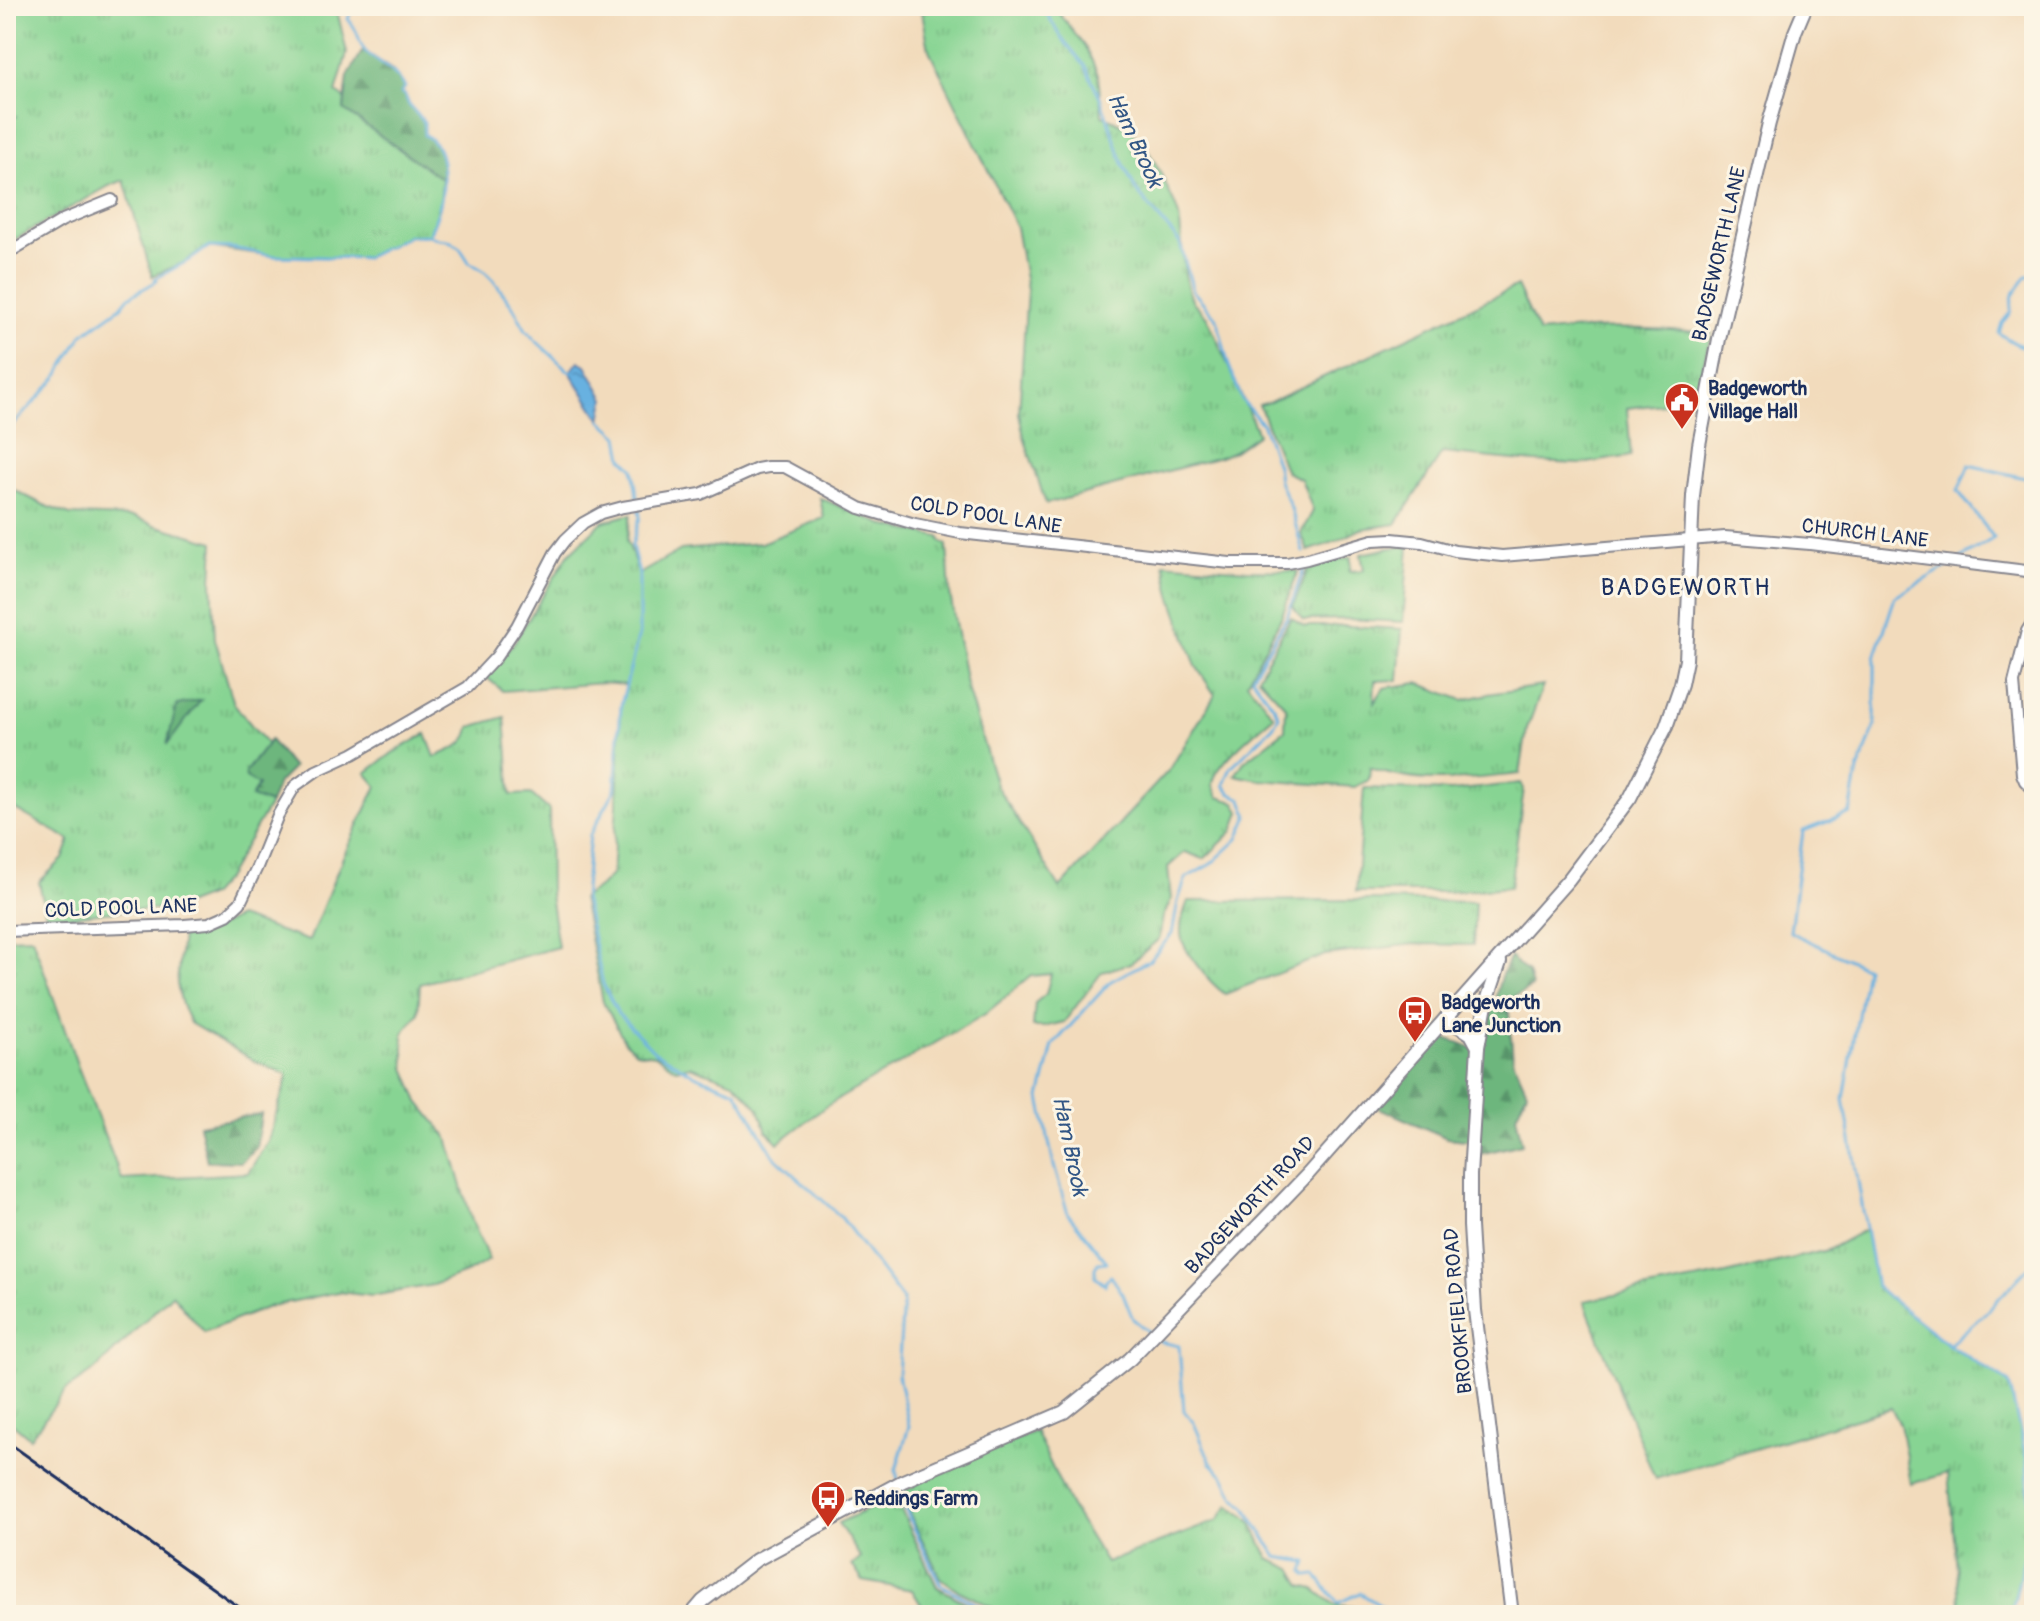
<svg xmlns="http://www.w3.org/2000/svg" width="2040" height="1621" viewBox="0 0 2040 1621" font-family="Pangolin,sans-serif">
<style>
.grass{fill:url(#grass-tufts);stroke:#518278;stroke-width:2}
.forest{fill:url(#forest-firs);stroke:#44726e;stroke-width:2}
.water{fill:url(#water-ripples);stroke:#42709f;stroke-width:2}
.lines{fill:none;stroke-linecap:round;stroke-linejoin:round}
.stream{stroke:#68b1e0;stroke-width:3}
.minor-casing{stroke:#86858d;stroke-width:14}
.tertiary-casing{stroke:#86858d;stroke-width:16}
.minor{stroke:#fff;stroke-width:10}
.tertiary{stroke:#fff;stroke-width:12}
.rail{stroke:#1b2f5e;stroke-width:3}
.labels{text-anchor:middle;dominant-baseline:central;stroke-width:6;stroke-linejoin:round;paint-order:stroke}
.street-label{font-size:20px;fill:#1b2f5e;stroke:#fcf5e5}
.poi-label{font-size:20px;font-weight:bold;fill:#1b2f5e;stroke:#fcf5e5;text-anchor:start}
.water-label{font-size:22px;font-style:italic;fill:#325685;stroke:#fcf5e5}
.quarter-label{font-size:24px;letter-spacing:2px;fill:#1b2f5e;stroke:#fcf5e5}
</style>
<defs>
<pattern id="grass-tufts" width="24" height="20" patternUnits="userSpaceOnUse" patternTransform="scale(2)"><rect width="24" height="20" fill="#87d493"/><path d="M3 7l-1-3M5 7V3M7 7l1-3M15 17l-1-3M17 17v-4M19 17l1-3" fill="none" stroke="#74b681"/></pattern>
<pattern id="forest-firs" width="22" height="20" patternUnits="userSpaceOnUse" patternTransform="scale(2)"><rect width="22" height="20" fill="#6db67d"/><path d="M5 1l3.5 6h-7zM16 11l3.5 6h-7z" fill="#59946a"/></pattern>
<pattern id="water-ripples" width="26" height="14" patternUnits="userSpaceOnUse" patternTransform="scale(2)"><rect width="26" height="14" fill="#68b1e0"/><path d="M2 4q2-2 4 0t4 0M15 11q2-2 4 0t4 0" fill="none" stroke="#5590b9"/></pattern>
</defs>
<rect width="100%" height="100%" fill="#fcf5e5"/>
<filter id="ink" filterUnits="userSpaceOnUse"><feTurbulence type="fractalNoise" baseFrequency=".0125" numOctaves="2"/><feDisplacementMap in="SourceGraphic" scale="16" xChannelSelector="R" yChannelSelector="G"/><feConvolveMatrix kernelMatrix="1 2 1 2 8 2 1 2 1" color-interpolation-filters="sRGB"/></filter>
<filter id="wash" filterUnits="userSpaceOnUse"><feTurbulence type="fractalNoise" baseFrequency=".006" numOctaves="4" result="noise"/><feDisplacementMap in="SourceGraphic" scale="32" xChannelSelector="R" yChannelSelector="G"/><feGaussianBlur stdDeviation="1.8" result="paint"/><feColorMatrix in="noise" values="0 0 0 0 0 0 0 0 0 0 0 0 0 0 0 0 0 1.4 0 .05"/><feComposite in="paint" operator="in"/></filter>
<g filter="url(#wash)">
<rect width="100%" height="100%" fill="#f2dbbc"/>
<g class="grass">
<path d="M6,6H336L347,53L336,93L345,98L344,110L442,179L440,207L429,235L408,236L365,258L274,256L208,247L183,263L152,276L124,180L109,186L10,242L6,236V120L17,116L6,117Z"/>
<path d="M921,6H1054L1087,50L1098,74L1102,116C1136,125 1154,157 1167,187C1171,197 1177,207 1179,217C1183,239 1182,286 1194,303C1198,308 1203,312 1207,317L1258,434L1234,451L1220,457L1046,504L1024,437L1019,413L1027,290L1016,227L929,50Z"/>
<path d="M1517,286L1539,333C1596,326 1654,328 1712,333L1701,373L1699,400L1627,408L1631,456L1581,464L1535,462L1442,453L1396,524L1361,529L1337,541L1308,551L1301,533L1313,511L1301,479L1286,472L1259,405L1270,402Z"/>
<path d="M6,486L44,505L70,515L134,517L154,525L214,542L212,581L215,639L234,704L267,744L245,772L258,785L252,797L270,804L227,877L211,895L177,908L104,912L47,920L39,882L63,859L70,840L6,804Z"/>
<path d="M820,498L887,526L940,537L941,541L947,545L950,594L966,685L996,785L1060,888L1170,769L1215,695L1196,666L1171,595L1164,563L1248,570L1298,571L1281,618L1247,682L1274,716C1260,728 1212,766 1213,785C1213,786 1218,796 1218,797L1235,802L1240,812L1233,831L1204,859L1185,852L1168,867L1171,900L1163,917L1159,939L1131,963L1102,972L1064,1022L1043,1027H1033L1035,1003L1046,994L1051,974L1031,976L985,1014L825,1107L778,1143L767,1131L758,1107L734,1082L690,1066L676,1069L655,1055L636,1052L625,1042L603,1002L582,898L599,887L612,874L617,805L621,705L626,685L602,683L503,691L486,677L513,644L568,555L602,522L631,514L627,540L639,574L681,550L761,543L824,518Z"/>
<path d="M1409,546L1403,622L1346,619L1303,620L1293,606L1309,566L1351,557L1350,571L1364,570L1361,554L1390,548Z"/>
<path d="M1291,617L1304,626H1348L1402,629L1398,680L1375,681L1374,703L1384,688L1418,683L1463,700L1488,694L1543,686L1527,729L1520,774C1471,779 1418,787 1370,768L1369,780L1355,787L1259,780L1235,775L1244,762L1285,730L1286,707L1258,677Z"/>
<path d="M505,717L511,795L531,794L549,810L550,895L558,947L420,984L418,1014L403,1033L405,1068L419,1102L448,1138L472,1221L489,1260L468,1272L433,1285L372,1296L338,1292L271,1306L204,1332L172,1294L95,1370L66,1390L30,1438L6,1418V938L32,937L78,1067L122,1180L248,1173L268,1141L288,1075L255,1061L190,1023L182,1005L177,984L182,934L212,930L238,917L309,941L343,857L377,786L366,773L391,754L426,734L435,757C450,750 468,746 470,727Z"/>
<path d="M1521,783L1524,789L1510,887L1447,892H1356L1364,788L1452,791Z"/>
<path d="M1366,900L1475,902L1473,945L1414,944L1325,955L1225,994C1211,984 1181,950 1181,933C1180,922 1184,911 1188,901Z"/>
<path d="M1866,1229L1876,1288L1949,1345L2009,1383L2027,1461L2031,1528L2011,1615H1963L1961,1613L1948,1473L1911,1484L1900,1424L1891,1408L1655,1479L1584,1301L1726,1274L1828,1250Z"/>
<path d="M1035,1431L1070,1505L1106,1563L1217,1521L1229,1505L1251,1521L1269,1559L1292,1569L1302,1586L1314,1589L1335,1605L1354,1607L1370,1615H1000L992,1607L959,1591L940,1577L905,1504L903,1491L913,1487L925,1478Z"/>
<path d="M895,1497L937,1587L988,1615H923L925,1611L912,1590L863,1581L852,1565L861,1558L838,1523Z"/>
</g>
<g class="forest">
<path d="M363,50L392,70L405,87L401,93L405,95L409,105L424,122V135C440,143 444,162 442,179L344,110L348,76Z"/>
<path d="M201,700L167,745L177,705Z"/>
<path d="M270,740L293,768L278,783L270,804L251,797L258,785L246,778L245,773Z"/>
<path d="M1510,957L1528,973L1532,987L1510,999L1509,1013L1513,1060L1527,1091L1516,1115L1522,1144L1476,1155L1475,1141L1447,1138L1377,1107C1389,1093 1427,1037 1445,1039C1457,1040 1470,1048 1482,1052L1501,976Z"/>
<path d="M261,1114L256,1148L241,1162L207,1161L199,1125Z"/>
</g>
<path class="water" d="M579,361L586,365L605,399L601,420L570,372Z"/>
<g class="lines">
<g class="stream">
<path d="M350,6L351,12L348,19C360,31 358,44 366,52C382,67 392,66 405,87L401,93L405,95L409,105L424,122V135C448,145 445,187 439,208C437,217 433,225 430,233"/>
<path d="M1042,6L1062,38L1085,66L1100,97L1123,163L1136,190L1180,243L1193,291L1217,319L1228,363L1242,400L1263,425L1277,466L1279,481L1291,508L1303,552"/>
<path d="M2034,276H2027L2013,295L2010,313L2002,323L1999,333C2010,341 2021,348 2034,349"/>
<path d="M601,420L619,436L623,458L633,468L640,517L632,545L639,574V634L621,705L615,790L590,835L584,898L603,984L618,1014L655,1052L697,1076L736,1091L774,1156L841,1217L903,1300L898,1375L909,1426L896,1470L898,1480"/>
<path d="M6,444L8,430L56,379L82,335L121,307L129,297L157,281L155,279L193,258L208,247L232,248L274,256L365,258L408,236L429,235L438,239L448,240L460,248L469,262L484,271L493,280L512,305L526,330L535,340L570,372"/>
<path d="M1958,560L1994,538L1958,491L1969,465L2034,480"/>
<path d="M1948,566L1895,597L1875,658V727L1858,770L1850,813L1803,831L1790,932L1866,968L1844,1099L1876,1287L1949,1345L2009,1383L2027,1461L2031,1528L2011,1615"/>
<path d="M1149,1332L1133,1319L1123,1294L1111,1276L1106,1280L1105,1285L1095,1277V1268L1098,1263L1107,1262L1068,1214L1054,1166L1040,1098L1053,1045L1111,981L1150,960L1172,934L1178,901L1186,878L1211,864L1238,839L1248,816L1242,799L1230,793L1224,785L1231,767L1273,727L1279,716L1275,708L1252,677L1287,617L1304,568"/>
<path d="M1155,1337L1161,1342L1179,1346L1184,1411L1194,1423L1211,1463L1224,1476L1234,1496L1246,1508L1277,1557L1307,1562L1304,1571L1308,1576L1316,1575L1338,1603L1360,1593L1396,1615"/>
<path d="M1949,1345L1983,1315L2034,1262"/>
<path d="M899,1488L903,1504L940,1584L995,1615"/>
</g>
</g>
</g>
<g filter="url(#ink)">
<g class="lines">
<defs>
<g id="minor">
<path d="M6,254L63,220L112,200"/>
<path d="M2034,620L2027,631L2014,683L2022,774L2025,781L2034,790"/>
<path d="M6,931L184,925L209,923L227,915L240,903L257,867L278,815L295,786L316,771L353,754L468,687L496,657L517,626L555,553L565,540L583,523L601,513L623,507L701,494L757,469L768,467H785L860,508L915,524L960,533L1230,563H1287L1307,559L1373,540L1392,539L1422,542L1455,551L1502,556L1725,537L1810,544L2034,572"/>
</g>
<g id="tertiary">
<path d="M1500,962L1486,1004L1478,1047L1470,1175V1226L1475,1310L1512,1615"/>
<path d="M1446,1018L1471,1034L1478,1047"/>
<path d="M691,1615L703,1601L756,1560L903,1481L1064,1412L1130,1359L1308,1174L1569,879L1630,798L1666,727L1681,684L1686,660L1693,496L1699,445L1719,339L1769,123L1795,32L1806,6"/>
</g>
</defs>
<use href="#minor" class="minor-casing"/>
<use href="#tertiary" class="tertiary-casing"/>
<use href="#minor" class="minor"/>
<use href="#tertiary" class="tertiary"/>
<path class="rail" d="M6,1441L250,1615"/>
</g>
</g>
<defs>
<symbol id="civic-pin" viewBox="-11 -11 22 30"><path d="M0 17L-7.5 6A9.5 9.5 0 1 1 7.5 6Z" fill="#c8321e" stroke="#fcf5e5"/><path d="M-.6-6.5H3V-4.5H.6V-3L4-1V1h2V6H-6V1h2V-1L-.6-3ZM-1.2 2.5V6h2.4V2.5Z" fill="#fff"/></symbol>
<symbol id="bus-pin" viewBox="-11 -11 22 30"><path d="M0 17L-7.5 6A9.5 9.5 0 1 1 7.5 6Z" fill="#c8321e" stroke="#fcf5e5"/><path d="M-5-6H5V4H4V6H2V4H-2V6H-4V4H-5ZM-3.5-4V0h7V-4ZM-3.5 1.2v1.5H-2V1.2ZM2 1.2v1.5H3.5V1.2Z" fill="#fff"/></symbol>
</defs>
<g fill-rule="evenodd">
<use href="#civic-pin" x="1662" y="380" width="40" height="54"/>
<use href="#bus-pin" x="1395" y="993" width="40" height="54"/>
<use href="#bus-pin" x="808" y="1478" width="40" height="54"/>
</g>
<g class="labels">
<g class="street-label">
<text transform="translate(1719 254) rotate(-77)">BADGEWORTH LANE</text>
<text transform="translate(986 515) rotate(9)">COLD POOL LANE</text>
<text transform="translate(1865 533) rotate(7)">CHURCH LANE</text>
<text transform="translate(121 908) rotate(-2)">COLD POOL LANE</text>
<text transform="translate(1250 1205) rotate(-47)">BADGEWORTH ROAD</text>
<text transform="translate(1458 1311) rotate(-95)">BROOKFIELD ROAD</text>
</g>
<g class="poi-label">
<text x="1708" y="388">Badgeworth<tspan x="1708" dy="23">Village Hall</tspan></text>
<text x="1441" y="1002">Badgeworth<tspan x="1441" dy="23">Lane Junction</tspan></text>
<text x="854" y="1498">Reddings Farm</text>
</g>
<g class="water-label">
<text transform="translate(1135 140) rotate(65)">Ham Brook</text>
<text transform="translate(1070 1146) rotate(78)">Ham Brook</text>
</g>
<g class="quarter-label">
<text x="1686" y="587">BADGEWORTH</text>
</g>
</g>
<rect width="2040" height="1621" fill="none" stroke="#fcf5e5" stroke-width="32"/>
</svg>
